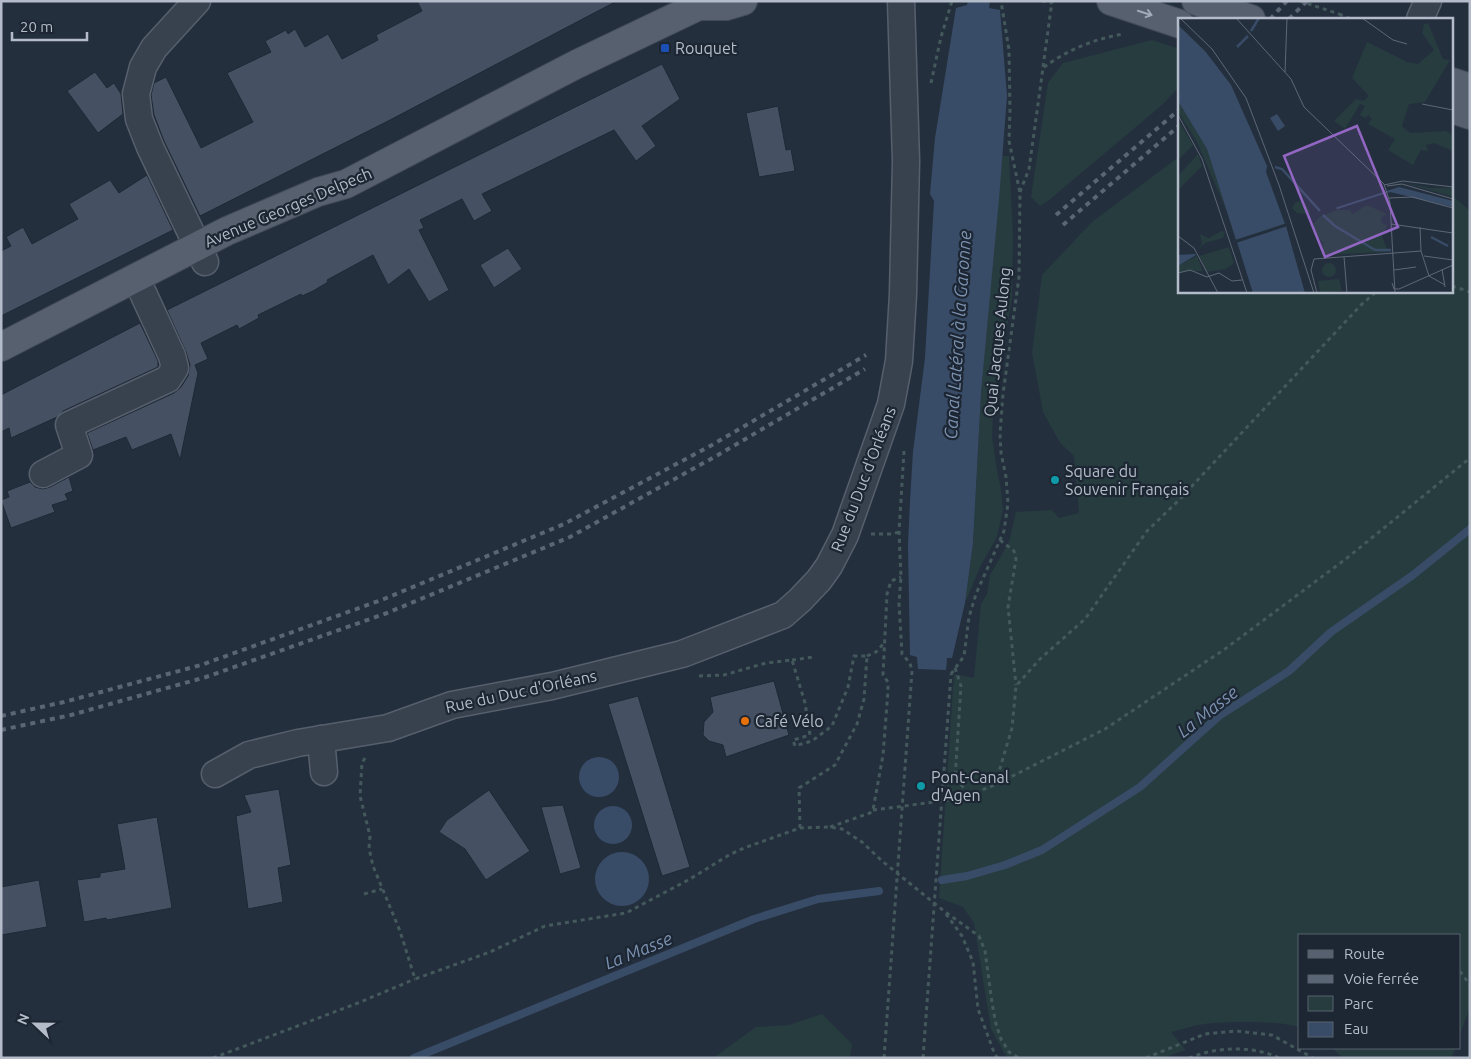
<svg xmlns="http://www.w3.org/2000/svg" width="1471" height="1059" viewBox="0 0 1471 1059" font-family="Ubuntu,sans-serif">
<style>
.green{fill:#263c3f}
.water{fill:#394c67}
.pier{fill:#242f3e}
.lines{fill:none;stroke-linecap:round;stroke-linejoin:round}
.stream{stroke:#394c67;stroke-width:8}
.building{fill:#455162;stroke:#1f2835}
.minor-casing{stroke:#565f6c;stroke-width:29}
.major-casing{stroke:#414a57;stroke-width:30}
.path{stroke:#44595c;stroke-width:3;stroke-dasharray:4 4;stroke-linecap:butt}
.minor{stroke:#38414e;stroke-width:26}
.major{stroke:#56606e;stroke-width:28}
.rail{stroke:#5a6575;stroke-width:4;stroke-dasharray:5 5;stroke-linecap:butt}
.path-bridge{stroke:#44595c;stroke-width:3;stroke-dasharray:4 4;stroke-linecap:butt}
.oneway{stroke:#a1aab7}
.transit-dot{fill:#1a4fb4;stroke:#1d2633;stroke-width:2}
.culture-dot{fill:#0f9aa8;stroke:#1d2633;stroke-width:2}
.food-dot{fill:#e8710a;stroke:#1d2633;stroke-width:2}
.labels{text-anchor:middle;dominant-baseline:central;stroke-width:4.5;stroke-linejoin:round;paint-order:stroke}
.poi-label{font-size:16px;fill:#b4bcc9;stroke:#1d2633;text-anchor:start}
.street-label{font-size:16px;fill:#b4bcc9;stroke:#1d2633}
.water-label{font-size:18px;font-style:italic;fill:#7c92b1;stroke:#1d2633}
.inset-river{fill:none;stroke:#394c67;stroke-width:2.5}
.inset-road{fill:none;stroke:#5e6776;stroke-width:1}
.view{fill:#9266c3;fill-opacity:0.15;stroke:#9266c3;stroke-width:2.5}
.inset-edge{fill:none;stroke:#b4bcc9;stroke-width:2.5}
</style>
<rect width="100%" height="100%" fill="#242f3e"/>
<g class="green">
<path d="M1152,40L1180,49V86L1162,105L1049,200L1040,206L1031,197L1048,83L1063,63Z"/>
<path d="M1002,156H1009L1013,236L1012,297L993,413L992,437L997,470L1001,490L1003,509L997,537L981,565L965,603L973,543L981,393Z"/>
<path d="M1180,156V291H1452V195L1470,211V1007L1460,1035V935H1300V1028C1286,1020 1216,1021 1198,1025C1189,1027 1180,1030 1171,1032L1186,1050L1163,1058H1007L991,1029L974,923L963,907L939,898L954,674L974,678L981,604L987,594L990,575L1009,542L1016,512L1052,510L1059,518L1079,513L1074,456L1060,443L1043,412L1032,353L1042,275L1092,222Z"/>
<path d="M822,1014L852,1044L850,1058H713L756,1027L789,1025Z"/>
<path d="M1332,1048H1455L1452,1058H1343Z"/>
</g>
<g class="water">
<path d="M968,1H990L989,8L1000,10L1007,96L999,199L981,393L973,543L965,603L952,658H947L918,1058H890L918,669L917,657L910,655L908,545L910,501L913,452L925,358L934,201L930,194L935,138L956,8L967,5Z"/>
<circle cx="599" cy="777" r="20"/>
<circle cx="613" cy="825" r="19"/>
<circle cx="622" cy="879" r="27"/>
</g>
<path class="pier" d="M918,669L946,670L948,672L920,1058H887L915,670Z"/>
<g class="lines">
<g class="stream">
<path d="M942,880L967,876L1005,865L1042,850L1140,787L1219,716L1289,671L1331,632L1413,575L1470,529"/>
<path d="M414,1058L754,919L818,899L879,891"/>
</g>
</g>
<g class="building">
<path d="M417,1H617L390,120L200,216L164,141L154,115L151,95L154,83L166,77L201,148L253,122L227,73L271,52L265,41L286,30L288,34L295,29L305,47L328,34L342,59L378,40L376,35L422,11Z"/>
<path d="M662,64L680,99L642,126L656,146L636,161L614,130L482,194L492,211L474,221L462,199L420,220L424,228L419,230L449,290L429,302L409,269L388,285L373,255L327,280L328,282L313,291L302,296L301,294L258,315L259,318L239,329L237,325L201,343L208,359L195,365L198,373L180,460L171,434L132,450L126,437L93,450L87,433L174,393L181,387L188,376L190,365L186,352L167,310Z"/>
<path d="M95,72L107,88L114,83L121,94L123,114L98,133L67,91Z"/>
<path d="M778,106L786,150L791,149L795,171L759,177L746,113Z"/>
<path d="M147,175L173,230L1,316V251L11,246L6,237L23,227L32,244L78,219L69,204L110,180L119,193Z"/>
<path d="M508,248L522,269L494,288L480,265Z"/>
<path d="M140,323L158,361V367L63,411L57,417L11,438L9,428L1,432V395Z"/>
<path d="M69,477L73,491L65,494L68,500L52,505L55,512L11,528L1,500L9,497L7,491L30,482L35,487L43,489L50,487Z"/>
<path d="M774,681L789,735L726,757L723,745L709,741L703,735L704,722L713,712L710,697Z"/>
<path d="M638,696L690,867L662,876L608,704Z"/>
<path d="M279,789L291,865L278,868L283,902L248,909L236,816L251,812L244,795Z"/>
<path d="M489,790L530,851L486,880L465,849L439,832L447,820Z"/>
<path d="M563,805L581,868L560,874L541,807Z"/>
<path d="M157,817L172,908L107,920L106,918L84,922L77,880L100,877V873L125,869L117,824Z"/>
<path d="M39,880L47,927L1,935V887Z"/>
</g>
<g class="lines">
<defs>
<g id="minor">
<path d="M197,1L154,48L143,67L136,94L139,119L150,147L205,262"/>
<path d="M1420,19L1428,1"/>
<path d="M43,474L79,455L69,425L168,379L175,368L172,356L143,293"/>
<path d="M321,739L324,772"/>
<path d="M215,774L249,755L298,743L388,728L452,705L552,686L682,654L783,615L800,600L819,580L829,566L845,535L891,404L899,361L903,294L906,161L901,1"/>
</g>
<g id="major">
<path d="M1111,1L1180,24"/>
<path d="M1196,1L1251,19"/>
<path d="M701,6H726L743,1"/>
<path d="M1452,82L1470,88"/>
<path d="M1452,109L1470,115"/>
<path d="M1,347L227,231L318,192L346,184L577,64L709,1"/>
</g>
</defs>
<use href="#minor" class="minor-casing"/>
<use href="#major" class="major-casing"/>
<g class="path">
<path d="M1042,1L1052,3"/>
<path d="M1339,14L1351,19"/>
<path d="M1043,67L1052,1"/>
<path d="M931,83L941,37L952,1"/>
<path d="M1020,192L1029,169L1043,68C1065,51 1096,38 1124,34"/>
<path d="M1452,286L1470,292"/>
<path d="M904,451L899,532L901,577L899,603L902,654L910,663L912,671"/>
<path d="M871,534H892L899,532"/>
<path d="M1000,540L1014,551L1016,559L1008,607L1016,685"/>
<path d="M867,656L876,652L884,643"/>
<path d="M792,660L814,657"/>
<path d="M955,668L961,686L955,778L970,795"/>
<path d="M951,674L964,656L969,617L976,594L1004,531L1008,503L1006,477L1001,453L1000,434L1003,394L1019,277L1020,193L1009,141L1010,110L1009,50L1001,1"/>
<path d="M699,676L724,675L766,663L792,660L805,703L810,735L793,740L795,746L812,741L832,726L848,687L854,656H867L864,699L857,724L835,765L799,788L800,828"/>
<path d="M365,758L362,763L360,796L370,836L369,848L373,866L400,931L415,979L490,952L545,926L626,913L690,879L729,855L744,848L800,828L830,827L842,829L862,842L882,861L944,911L979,936L985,951L992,1003L996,1024L1001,1039L1009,1052L1019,1058"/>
<path d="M995,785L1012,728L1016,686L1040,659L1085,619L1147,531L1178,501L1361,305L1377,291"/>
<path d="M873,810L958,799L995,785L1105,729L1225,649L1347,558L1470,458"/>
<path d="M830,827L870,813L873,810L883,755L888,691V682L883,675L887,594L891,581L901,577"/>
<path d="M364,894L382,889"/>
<path d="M946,914L962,936L973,962L978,1009L995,1055L998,1058"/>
<path d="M1460,971L1470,985"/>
<path d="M213,1058L358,1003L415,979"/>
<path d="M1146,1058L1205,1034L1236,1031L1272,1035L1313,1058"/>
<path d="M1189,1058C1216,1047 1252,1045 1279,1058"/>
</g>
<use href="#minor" class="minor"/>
<use href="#major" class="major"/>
<g class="rail">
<path d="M1270,19L1287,1"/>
<path d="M1289,19L1307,1"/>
<path d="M1056,215L1180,109"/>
<path d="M1063,225L1180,125"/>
<path d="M1,716L64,702L201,665L384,599L564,524L712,445L866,355"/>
<path d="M1,730L71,715L206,677L387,613L570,537L718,455L865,369"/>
</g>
<g class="path-bridge">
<path d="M1300,1L1339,14"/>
<path d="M884,1058L912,671"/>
<path d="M923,1058L951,674"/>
</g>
</g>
<defs><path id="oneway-shaft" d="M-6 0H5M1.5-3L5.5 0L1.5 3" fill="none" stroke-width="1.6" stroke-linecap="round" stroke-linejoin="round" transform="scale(1.25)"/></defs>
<use class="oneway" href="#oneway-shaft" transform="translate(1145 13) rotate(18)"/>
<rect class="transit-dot" x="660" y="43" width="10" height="10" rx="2.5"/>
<g class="culture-dot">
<circle cx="1055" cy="480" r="5"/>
<circle cx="921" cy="786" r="5"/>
</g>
<circle class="food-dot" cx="745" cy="721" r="5"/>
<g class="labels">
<g class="poi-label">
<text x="675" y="48">Rouquet</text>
<text x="1065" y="471">Square du<tspan x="1065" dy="18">Souvenir Français</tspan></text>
<text x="755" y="721">Café Vélo</text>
<text x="931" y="777">Pont-Canal<tspan x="931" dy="18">d'Agen</tspan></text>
</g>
<g class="street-label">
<text transform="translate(288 207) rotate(-23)">Avenue Georges Delpech</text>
<text transform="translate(997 342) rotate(-84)">Quai Jacques Aulong</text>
<text transform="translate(863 479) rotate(-69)">Rue du Duc d'Orléans</text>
<text transform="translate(521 691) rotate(-12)">Rue du Duc d'Orléans</text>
</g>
<g class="water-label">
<text transform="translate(957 335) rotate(-86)">Canal Latéral à la Garonne</text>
<text transform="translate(1207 711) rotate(-38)">La Masse</text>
<text transform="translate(638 950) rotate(-22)">La Masse</text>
</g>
</g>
<g transform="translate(1178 18)">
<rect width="275" height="275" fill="#242f3e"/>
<path d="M250,5L265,41L272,42L247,84L231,86L224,108L232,115L268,113L275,118V133L256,125L248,127L250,133L243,132L235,147L210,132L217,121L190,106L194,101L190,97L187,100L182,97L187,88L182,86L167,111L156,103L178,81L185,83L191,78L174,60L189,24L229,44L240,46L256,32L244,15L246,6ZM0,83L29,131L49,194L19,124L0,94ZM0,102L15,127L0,142ZM20,136L24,148L0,172V158ZM224,164L252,170H275V179ZM125,183L132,193L131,196L119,195L114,190L118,184ZM189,187L209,196L203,200L204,205L209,207L204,218L210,234L143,237L145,225L135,213L136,205L143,198L159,192H172L174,196ZM43,213L47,214L45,220L27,225L20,232L24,226L22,216L31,220ZM51,229L56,245L48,251L29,254L21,238ZM19,238L25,253L0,254V248ZM144 252a7 7 0 1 1 14 0a7 7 0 1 1-14 0ZM161,261L164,273L142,275L140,263Z" fill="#263c3f"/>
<path d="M0,7L27,33L53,67L89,148L88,154L107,206L221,169L275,183V189L212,174L108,208L127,275H75L59,224L18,237L0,248V237L17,236L58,222L29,131L0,83ZM99,96L107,108L100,113L92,100Z" fill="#394c67"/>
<path d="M158,189L159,192L18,238L17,235Z" fill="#242f3e"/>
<path class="inset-river" d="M73,13L81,0M59,29L70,18M97,149L104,151L142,193M145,197L157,208L197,232H213M253,219L270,228"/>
<path class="inset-road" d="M2,0L34,31L68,80L101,167L136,275M58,0L113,61L126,89L206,166L212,185L217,275M184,0L215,22L229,26M107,54L109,0M244,86L275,92M0,97L24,141L69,275M206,167L225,163L275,169M209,168L224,166L275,181M211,180L234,179L275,190M213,206L275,215M242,209L243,233L251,258M0,218L16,230L40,275M246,238L275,242M166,239L169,275M264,251L267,269M216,252L238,249M0,255L12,252L29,259M251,258L267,267M29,259L41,255L54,263L64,262M214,265L216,271H221L275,247M139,275L133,252L136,241L243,233"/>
<path class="view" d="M179,108L220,209L147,239L106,138Z"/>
<rect width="275" height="275" class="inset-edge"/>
</g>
<rect width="1471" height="1059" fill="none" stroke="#b4bcc9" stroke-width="5"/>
<rect x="1298" y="934" width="162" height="115" fill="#1d2633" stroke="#59626f"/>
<rect x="1308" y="950" width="25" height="8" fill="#56606e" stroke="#59626f"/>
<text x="1344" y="959" font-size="15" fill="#b4bcc9">Route</text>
<rect x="1308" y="975" width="25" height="8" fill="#5a6575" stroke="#59626f"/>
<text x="1344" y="984" font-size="15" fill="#b4bcc9">Voie ferrée</text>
<rect x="1308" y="996" width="25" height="15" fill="#263c3f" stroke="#59626f"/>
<text x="1344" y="1009" font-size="15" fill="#b4bcc9">Parc</text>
<rect x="1308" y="1022" width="25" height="15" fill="#394c67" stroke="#59626f"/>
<text x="1344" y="1034" font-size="15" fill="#b4bcc9">Eau</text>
<g transform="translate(35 1024) rotate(292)" stroke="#1d2633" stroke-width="4" paint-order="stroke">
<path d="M0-4L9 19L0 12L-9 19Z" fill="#b4bcc9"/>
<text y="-8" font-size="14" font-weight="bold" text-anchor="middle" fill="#b4bcc9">N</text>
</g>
<path d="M12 32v8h75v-8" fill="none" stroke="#b4bcc9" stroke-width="2.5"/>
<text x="20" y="32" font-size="15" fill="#b4bcc9" stroke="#1d2633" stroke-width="4" paint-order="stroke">20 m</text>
</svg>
